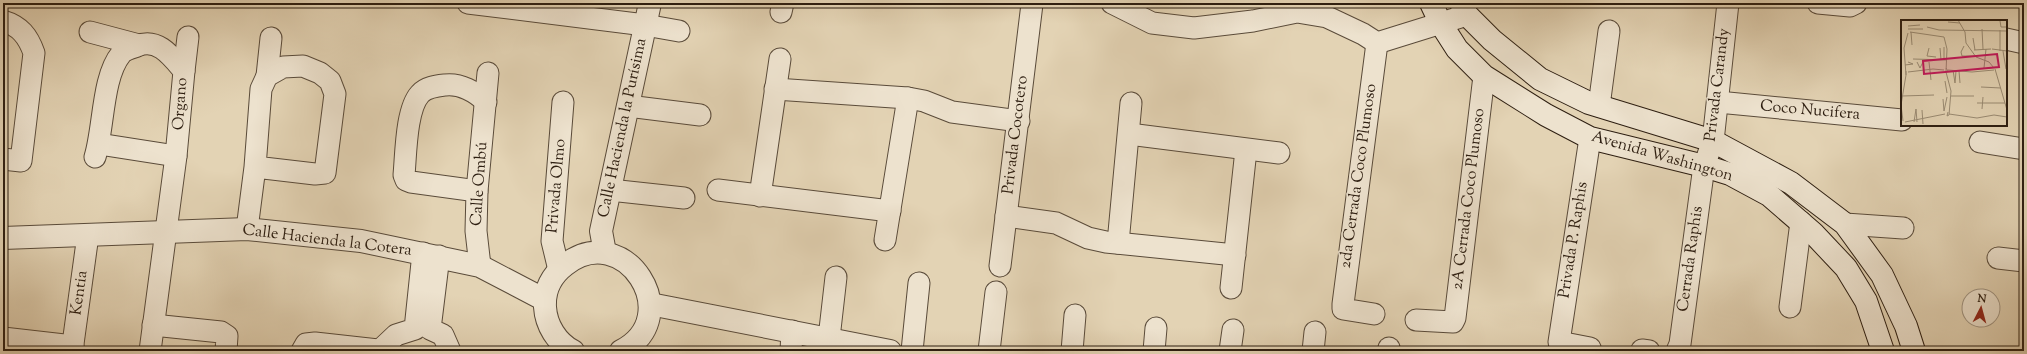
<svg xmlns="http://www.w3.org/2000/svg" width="2027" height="354" viewBox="0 0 2027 354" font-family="'Sorts Mill Goudy',serif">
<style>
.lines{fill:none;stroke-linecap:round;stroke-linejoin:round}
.minor-casing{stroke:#5a4b3a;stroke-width:23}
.tertiary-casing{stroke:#5a4b3a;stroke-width:24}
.secondary-casing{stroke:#2d1e11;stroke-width:24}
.minor{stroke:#ede2ce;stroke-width:21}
.tertiary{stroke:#ede2ce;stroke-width:22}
.secondary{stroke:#ede2ce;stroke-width:22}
.labels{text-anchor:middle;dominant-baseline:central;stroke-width:3;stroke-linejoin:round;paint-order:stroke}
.street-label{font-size:16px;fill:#2d1e11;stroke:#ede2ce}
.inset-road{fill:none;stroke:#9a8b73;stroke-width:1}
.view{fill:#c2185b;fill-opacity:0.15;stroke:#c2185b;stroke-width:2}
.inset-edge{fill:none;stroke:#2d1e11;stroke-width:2}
</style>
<rect width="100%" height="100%" fill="#e3d3b4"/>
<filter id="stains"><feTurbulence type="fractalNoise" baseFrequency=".005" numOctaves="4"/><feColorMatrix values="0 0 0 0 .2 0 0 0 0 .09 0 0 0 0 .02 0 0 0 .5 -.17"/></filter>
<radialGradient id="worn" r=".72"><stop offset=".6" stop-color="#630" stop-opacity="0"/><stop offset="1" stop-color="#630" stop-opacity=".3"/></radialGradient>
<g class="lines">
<defs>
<g id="minor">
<path d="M468,3L645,25L679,31"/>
<path d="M1112,3L1152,23L1194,28L1253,21L1297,12L1327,17L1363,34L1377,43L1467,15"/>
<path d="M1818,3L1850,6L1856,3"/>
<path d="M781,12L783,3"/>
<path d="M3,21C20,26 28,36 34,53L21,161L3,159"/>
<path d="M90,32L139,45"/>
<path d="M2006,39L2024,43"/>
<path d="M184,71L188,37"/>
<path d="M267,76L271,38"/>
<path d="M775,89L908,98L924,101L952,112L1019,121"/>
<path d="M1718,102L1902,120"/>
<path d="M628,106L700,115"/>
<path d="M1599,106L1609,31"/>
<path d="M1129,134L1279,153"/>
<path d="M1590,138L1559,342L1590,348"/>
<path d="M1980,142L2024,149"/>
<path d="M99,144L176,156"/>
<path d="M95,157C104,128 102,77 121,54C124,50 132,48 137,46C158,37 172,57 184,71L176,156L150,351"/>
<path d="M610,190L684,198"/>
<path d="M718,190L890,211"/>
<path d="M477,191L411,182L406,180L404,175C406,154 406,109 420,94C426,87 436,86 445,85C460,83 476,92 486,102"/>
<path d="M760,196L780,59"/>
<path d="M1006,216L1056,223L1088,238L1106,242L1235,255"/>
<path d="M1845,224L1903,228"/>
<path d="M247,229L255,167L261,89L267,76L283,67L303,66L320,73L330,81L335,94L325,173L315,174L255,167"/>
<path d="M885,240L908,98"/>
<path d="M1118,243L1131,103"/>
<path d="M439,256L430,329L443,335L450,351"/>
<path d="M1998,258L2024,261"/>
<path d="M480,266L476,231L477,191L488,73"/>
<path d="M1000,266L1032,4"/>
<path d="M559,270L552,241L563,102"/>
<path d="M1231,288L1246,150"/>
<path d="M1790,307L1801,222"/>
<path d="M1374,314L1343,309V304L1377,43"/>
<path d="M1416,320L1453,322L1455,318L1484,76"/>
<path d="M153,325L221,332L227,336L226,351"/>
<path d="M3,338L73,346"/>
<path d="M829,338L836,277"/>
<path d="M1642,350L1649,351"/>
<path d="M72,351L88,235"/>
<path d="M302,351L306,344L315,343L378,350"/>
<path d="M379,351L396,335L415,329L423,253"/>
<path d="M791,351L792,331"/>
<path d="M912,351L919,283"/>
<path d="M989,351L996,292"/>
<path d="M1072,351L1075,315"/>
<path d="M1154,351L1156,328"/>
<path d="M1230,351L1233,330"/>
<path d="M1313,351L1315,332"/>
<path d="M1389,351V348"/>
<path d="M1677,351L1680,344L1704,166L1713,141L1728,3"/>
</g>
<g id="tertiary">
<path d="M3,238L247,229L361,241L480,266L545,300"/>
<path d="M605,253L601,231L650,3"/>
<path d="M650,304L890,351"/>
<path d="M573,351C557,343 546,325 545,307C544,290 552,275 565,265C624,218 688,317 621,351"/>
</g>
<g id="secondary">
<path d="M1431,3L1441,24L1457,49L1484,76L1546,115L1590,138L1704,166L1730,174L1769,195L1813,233L1846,268L1866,301L1883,351"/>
<path d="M1461,3L1467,15L1492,40L1540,79L1589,103L1713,141L1791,183L1845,224L1882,275L1906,326L1914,351"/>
</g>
</defs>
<use href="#minor" class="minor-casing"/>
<use href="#tertiary" class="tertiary-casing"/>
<use href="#secondary" class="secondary-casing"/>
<use href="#minor" class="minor"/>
<use href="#tertiary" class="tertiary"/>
<use href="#secondary" class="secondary"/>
</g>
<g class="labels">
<g class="street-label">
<text transform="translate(1718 85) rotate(-83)">Privada Carandy</text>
<text transform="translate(181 104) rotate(-86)">Organo</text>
<text transform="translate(1810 111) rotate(5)">Coco Nucifera</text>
<text transform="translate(623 128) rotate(-78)">Calle Hacienda la Purísima</text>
<text transform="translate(1016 135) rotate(-83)">Privada Cocotero</text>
<text transform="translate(1662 157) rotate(16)">Avenida Washington</text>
<text transform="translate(1359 176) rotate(-82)">2da Cerrada Coco Plumoso</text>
<text transform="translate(480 184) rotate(-86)">Calle Ombú</text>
<text transform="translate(557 186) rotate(-85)">Privada Olmo</text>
<text transform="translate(1469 199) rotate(-83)">2A Cerrada Coco Plumoso</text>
<text transform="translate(1574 240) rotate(-81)">Privada P. Raphis</text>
<text transform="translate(327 241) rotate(7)">Calle Hacienda la Cotera</text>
<text transform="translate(1691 259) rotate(-82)">Cerrada Raphis</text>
<text transform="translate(80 293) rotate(-82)">Kentia</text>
</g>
</g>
<g transform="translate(1901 20)">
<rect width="106" height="106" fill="#e3d3b4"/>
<path class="inset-road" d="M57,0L64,12L65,23L75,37L88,42L93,48M99,1L100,7H106M47,2L59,3M7,6L19,5M26,7L38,10L106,11M7,9H22M81,9L82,29M9,12L43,17M10,12L11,25M43,17L46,29L45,52L47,51L45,48M72,18L74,30M63,26L60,32L61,36H75M28,28L26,36L35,37M39,28L40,40M91,29L106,31M73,30L90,29M99,31V10M102,31L105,49M12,39L46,40M43,40V27M16,42L19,48L22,42M28,42L30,60M4,45L12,44L7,42M83,48L85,29M94,49L106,90M47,50L71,52L93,50M52,50L54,63M5,51V55L3,28L7,13M58,51L59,63M7,52L32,49L43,50M45,52L50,71L48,95L46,96L47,92M44,61L46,73M54,63L55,51M80,67L100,68M1,76L33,75M50,76H73M42,79L43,91M76,83H104M15,89L16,102M81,89L82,77M21,90L22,104M43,91L46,77M48,94L76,98L93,95L106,97M2,101L0,85L5,55M4,102L44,94M13,102L15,89"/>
<path class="view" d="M96,34L98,47L23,54L22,41Z"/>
<rect width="106" height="106" class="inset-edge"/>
</g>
<rect width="2027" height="354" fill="none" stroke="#e3d3b4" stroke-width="16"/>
<rect x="4" y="4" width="2019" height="346" fill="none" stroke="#2d1e11" stroke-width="2"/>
<rect x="8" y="8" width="2011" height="338" fill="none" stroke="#2d1e11"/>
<g transform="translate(1981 308) rotate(6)"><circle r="19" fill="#ede2ce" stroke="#a09482"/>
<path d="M0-3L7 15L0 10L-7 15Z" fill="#8f2418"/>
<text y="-6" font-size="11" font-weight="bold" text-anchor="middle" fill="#2d1e11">N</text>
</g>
<rect width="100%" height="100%" filter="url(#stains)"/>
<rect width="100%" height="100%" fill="url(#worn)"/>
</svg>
